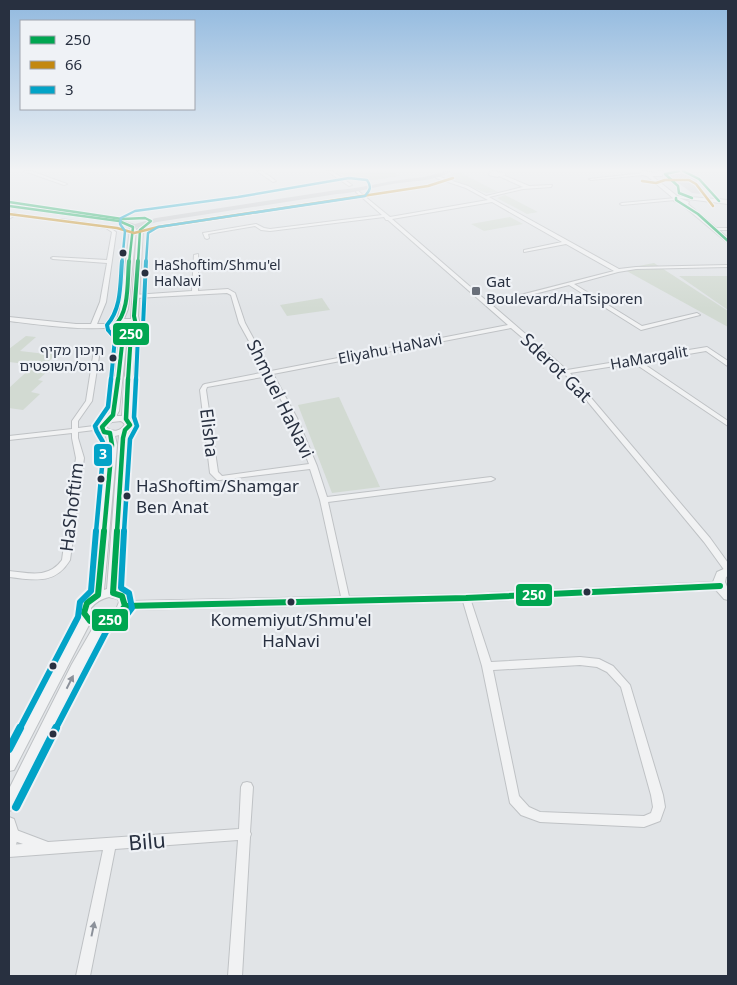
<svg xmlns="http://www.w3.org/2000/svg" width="737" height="985" font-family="'Noto Sans','Noto Sans Hebrew',sans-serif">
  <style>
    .green { fill: #d2dad2 }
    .building { fill: #cacccf }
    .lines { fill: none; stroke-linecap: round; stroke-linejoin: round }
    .minor-casing { stroke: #bfc2c5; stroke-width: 2 }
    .tertiary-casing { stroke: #bfc2c5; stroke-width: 2 }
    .minor { fill: #f1f2f3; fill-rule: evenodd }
    .tertiary { fill: #f1f2f3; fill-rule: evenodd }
    .secondary { fill: #c2c5c9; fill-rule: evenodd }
    .bus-1-far3-casing { stroke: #eff2f6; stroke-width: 4.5 }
    .bus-1-far2-casing { stroke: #eff2f6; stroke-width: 6 }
    .bus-1-far1-casing { stroke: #eff2f6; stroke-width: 8 }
    .bus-1-casing { stroke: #eff2f6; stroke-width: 10 }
    .bus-2-casing { stroke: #eff2f6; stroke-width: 4.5 }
    .bus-3-far4-casing { stroke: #eff2f6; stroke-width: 4.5 }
    .bus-3-far3-casing { stroke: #eff2f6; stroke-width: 6 }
    .bus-3-far2-casing { stroke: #eff2f6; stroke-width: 8 }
    .bus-3-far1-casing { stroke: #eff2f6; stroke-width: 10 }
    .bus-3-casing { stroke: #eff2f6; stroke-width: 12 }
    .bus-1-far3 { stroke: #00a651; stroke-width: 2.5 }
    .bus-1-far2 { stroke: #00a651; stroke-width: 4 }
    .bus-1-far1 { stroke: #00a651; stroke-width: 4.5 }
    .bus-1 { stroke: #00a651; stroke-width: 6 }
    .bus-2 { stroke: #c38810; stroke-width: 2.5 }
    .bus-3-far4 { stroke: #02a3c7; stroke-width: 2.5 }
    .bus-3-far3 { stroke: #02a3c7; stroke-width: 4 }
    .bus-3-far2 { stroke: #02a3c7; stroke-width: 4.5 }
    .bus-3-far1 { stroke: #02a3c7; stroke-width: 6 }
    .bus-3 { stroke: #02a3c7; stroke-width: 8 }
    .oneway { fill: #8c919a }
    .bus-dot { fill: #283040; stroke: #eff2f6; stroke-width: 2 }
    .poi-dot { fill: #696f7a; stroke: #eff2f6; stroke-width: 2 }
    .labels { text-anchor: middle; stroke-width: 4.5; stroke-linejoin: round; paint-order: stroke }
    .far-bus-label { font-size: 14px; fill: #283040; stroke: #eff2f6; text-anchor: start }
    .far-poi-label { font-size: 15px; fill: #283040; stroke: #eff2f6; text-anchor: start }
    .far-street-label { font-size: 15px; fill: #283040; stroke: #eff2f6 }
    .bus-label { font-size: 17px; fill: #283040; stroke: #eff2f6; text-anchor: start }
    .street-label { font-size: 18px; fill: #283040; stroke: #eff2f6 }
    .near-street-label { font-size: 21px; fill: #283040; stroke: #eff2f6 }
    .line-badge { stroke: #eff2f6; stroke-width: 2 }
    .badge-label { font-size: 14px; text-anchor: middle; font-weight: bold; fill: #fff }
  </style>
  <rect width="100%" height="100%" fill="#e1e4e7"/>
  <g class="green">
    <path d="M336,171H391L399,176C375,180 358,185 336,171Z"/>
    <polygon points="459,172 498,192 486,193 447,177 447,175"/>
    <polygon points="505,195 538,212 527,214 497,198"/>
    <polygon points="510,217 523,224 484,231 471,224"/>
    <polygon points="654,263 728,311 728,327 623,269"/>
    <polygon points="679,276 728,276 728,310"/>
    <polygon points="322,298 330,310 287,316 280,305"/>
    <polygon points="26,336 36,337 20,351 46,354 51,350 60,351 40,369 49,370 38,380 43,381 31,392 40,394 23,410 9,408 9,388 34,365 9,362 9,349"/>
    <polygon points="339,397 380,487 332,493 298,405"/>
  </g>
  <polygon class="building" points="666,174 690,174 695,176 701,194 692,193"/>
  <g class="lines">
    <defs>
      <g id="minor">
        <polygon points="24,171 31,171 67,184 64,185"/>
        <polygon points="257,171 262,171 276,181 273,182"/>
        <polygon points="327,171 332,171 352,185 349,186"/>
        <path d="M491,171L505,173V175H503L529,186L552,185L551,187L523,189L489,197L619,269L636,267L728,265V267L636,269L618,272L574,284L642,326L697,313L700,315L641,330L569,285L492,305L567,370L707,347L728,361V366L726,365L706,351L641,362L728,421V426L634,363L570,373L710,538L728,563V572L725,571L704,542L564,373L511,328L273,374L297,418L317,466L327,497L491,477L495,479L491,481L328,502L350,601L349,603L346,604L343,603L342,601L320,500L310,469L220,480H217L210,473L200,390L203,385L205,384L266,372L239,323L231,295L227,293L136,298L134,297V295L192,291L194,255L198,254V291L228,289L235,293L245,323L271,371L508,325L388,220H386L384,217L270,231L261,230L255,226L208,234L209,238L207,239L205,238L203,233L256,224L264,228L270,229L382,215L356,192V190H357L390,217L488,200L466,188L436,178L437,176L468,186L486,196L523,187L499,176L497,177L489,175ZM492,202L562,242L524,250V252L566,244L614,271L489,303L392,219ZM268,376L291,418L309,464L222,476L218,472L206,390L207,387Z"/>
        <polygon points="644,173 643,175 591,180 589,179"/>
        <polygon points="676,198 677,199 675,200 622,205 620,204 622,203"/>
        <polygon points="14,213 17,214 9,219 9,216"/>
        <path d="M62,219L107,226L116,232L106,302L97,324H114L116,325V327C82,331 43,325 9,321V317L76,324H91L100,302L107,263L53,259L51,258L53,257L107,260L112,232L106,228L61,221L60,220Z"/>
        <polygon points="715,228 728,228 728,230 713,230 713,228"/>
        <path d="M97,348L100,350L92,401L78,421V428L102,425L105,427L102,429L78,432V438L84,458L70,560C55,585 34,580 9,577V571C29,573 48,579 62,560L76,458L72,438V433L9,440V436L72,429V421L86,401L94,350Z"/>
        <path d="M466,595L469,596L470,598L491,662L580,657L599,659L613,666L630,685L663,795L665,807L660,821L644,827L540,822L521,815L510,803L482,666L462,598L463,596ZM580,665L597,667L607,672L621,687L651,795L653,807L651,813L644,816L540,812L529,807L519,796L493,670Z"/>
        <polygon points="247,782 251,783 253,787 250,832 251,834 250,837 242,976 228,976 238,840 115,849 90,976 76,976 103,850 9,857 9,845 23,844 9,839 9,829 11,828 48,842 239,829 241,787 243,783"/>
      </g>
      <g id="tertiary">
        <polygon points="641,171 658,173 657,171 662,171 663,173 662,176 652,176 677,196 728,200 728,204 679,198 689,202 688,204 728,238 728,243 680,203 674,201 673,198 647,176 642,175"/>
        <path d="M132,224L136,229L128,309L124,319H131L137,230L142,224L147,225L143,230L138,316L140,325L136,329L130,419L134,423L129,431L128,438L119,591L126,593L131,601L466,594L713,582L717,572L728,567V576L726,577L725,582L728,589V600L724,599L716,590L466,602L128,610L124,618L107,626L82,670L14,809L9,811V789L72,664L94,626L89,625L14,770L9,771V751L80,618L79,608L86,598L92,594L107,445L106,435L98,429L100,422L107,418L111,411L119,336L117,332L111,330L110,325L117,321L120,309L130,229L129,226ZM124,323H132V325L126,328L118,327ZM128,332L122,416H116L119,411L127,336L125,333ZM121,421L125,424C121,431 114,433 107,428V425L112,422ZM119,435L107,589L104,590L117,445L115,436ZM109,597L118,599L119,602L115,612L103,618L92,616L91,608C96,602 101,599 109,597Z"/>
        <polygon points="9,817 14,819 19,834 15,848 9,851"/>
      </g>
    </defs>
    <use href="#minor" class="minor-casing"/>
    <use href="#tertiary" class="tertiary-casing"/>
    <use href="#minor" class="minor"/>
    <use href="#tertiary" class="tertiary"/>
    <path class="secondary" d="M444,171H452C432,183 410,180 387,185C370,188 355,193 337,194L157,222L135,228L118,223L9,208V204L119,219L135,224L156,218L337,190C355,189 370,185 387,182C407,178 426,179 444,171Z"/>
    <defs>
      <g id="bus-1-far3">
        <polyline points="679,171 665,174 678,186 679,193 692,198"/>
        <polyline points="683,171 699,179 719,201"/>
        <polyline points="676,198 676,200 698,214 728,241"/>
        <polyline points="9,202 122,219 145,218 151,221 140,230 138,263"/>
        <polyline points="9,206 119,221 133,227 129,263"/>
      </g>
      <g id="bus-1-far2">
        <path d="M118,380L123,336L114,326C130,313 127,281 129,261"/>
        <polyline points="128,380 131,334 132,329 136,325 134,316 138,261"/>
      </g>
      <g id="bus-1-far1">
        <polyline points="104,532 112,445 110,433 104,432 102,427 113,415 118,379"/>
        <polyline points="117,532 123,438 125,430 130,425 126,419 128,379"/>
      </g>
      <g id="bus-1">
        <path d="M104,531L98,595L87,603L84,613L90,621C105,623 116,619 125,606L122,596L113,593L117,531"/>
        <polyline points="125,606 466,598 720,586"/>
      </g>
      <g id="bus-2">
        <polyline points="642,181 656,183 665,180 689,180 696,184 713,206"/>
        <polyline points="9,214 117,228 134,233 158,227 428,186 453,178"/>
      </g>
      <path id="bus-3-far4" d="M122,263L125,231L120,224L121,218L135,211L238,197L349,178L367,180C372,187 370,190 365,196L158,227L148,233L146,263"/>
      <g id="bus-3-far3">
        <path d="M111,380L115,338L108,330L107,325C122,308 120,283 122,261"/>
        <polyline points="136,380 138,335 143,326 146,261"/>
      </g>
      <g id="bus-3-far2">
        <path d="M96,532L104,445C102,437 97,436 95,426L108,407L111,379"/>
        <polyline points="124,532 130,439 137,426 134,417 136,379"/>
      </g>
      <g id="bus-3-far1">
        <polyline points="19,730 78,617 80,602 91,591 96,531"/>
        <polyline points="55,730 108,628 120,624 132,608 129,593 121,588 124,531"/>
      </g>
      <g id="bus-3">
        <polyline points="9,749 20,728"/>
        <polyline points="16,807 56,728"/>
      </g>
    </defs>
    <use href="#bus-1-far3" class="bus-1-far3-casing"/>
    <use href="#bus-1-far2" class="bus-1-far2-casing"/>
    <use href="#bus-1-far1" class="bus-1-far1-casing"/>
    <use href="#bus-1" class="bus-1-casing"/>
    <use href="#bus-2" class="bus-2-casing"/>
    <use href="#bus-3-far4" class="bus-3-far4-casing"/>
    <use href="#bus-3-far3" class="bus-3-far3-casing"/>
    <use href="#bus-3-far2" class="bus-3-far2-casing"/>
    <use href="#bus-3-far1" class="bus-3-far1-casing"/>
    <use href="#bus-3" class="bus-3-casing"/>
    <use href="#bus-1-far3" class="bus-1-far3"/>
    <use href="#bus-1-far2" class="bus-1-far2"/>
    <use href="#bus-1-far1" class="bus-1-far1"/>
    <use href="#bus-1" class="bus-1"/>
    <use href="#bus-2" class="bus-2"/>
    <use href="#bus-3-far4" class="bus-3-far4"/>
    <use href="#bus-3-far3" class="bus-3-far3"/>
    <use href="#bus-3-far2" class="bus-3-far2"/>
    <use href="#bus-3-far1" class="bus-3-far1"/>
    <use href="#bus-3" class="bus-3"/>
  </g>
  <defs><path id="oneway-solid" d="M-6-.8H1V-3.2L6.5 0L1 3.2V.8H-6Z" transform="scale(1.25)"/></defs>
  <g class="oneway">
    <use href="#oneway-solid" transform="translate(70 682) rotate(-63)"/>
    <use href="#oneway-solid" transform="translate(93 929) rotate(-78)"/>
  </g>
  <linearGradient id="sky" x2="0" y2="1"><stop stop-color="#91b9df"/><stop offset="0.55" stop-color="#f2f3f4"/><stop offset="1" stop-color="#f2f3f4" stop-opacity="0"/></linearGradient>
  <rect width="737" height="309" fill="url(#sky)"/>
  <g class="bus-dot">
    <circle cx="123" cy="253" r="4.5"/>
    <circle cx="145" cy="273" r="4.5"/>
    <circle cx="113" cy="358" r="4.5"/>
    <circle cx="101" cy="479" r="4.5"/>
    <circle cx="127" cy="496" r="4.5"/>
    <circle cx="587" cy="592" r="4.5"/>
    <circle cx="291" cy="602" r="4.5"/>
    <circle cx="53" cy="666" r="4.5"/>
    <circle cx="53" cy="734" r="4.5"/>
  </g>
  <rect class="poi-dot" x="471" y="286" width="10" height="10" rx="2.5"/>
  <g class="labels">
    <g class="far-bus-label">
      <text x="154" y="270">HaShoftim/Shmu'el<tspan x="154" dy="16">HaNavi</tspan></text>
      <text x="104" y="355" text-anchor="end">תיכון מקיף<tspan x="104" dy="16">גרוס/השופטים</tspan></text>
    </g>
    <g class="far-poi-label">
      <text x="486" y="287">Gat<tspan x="486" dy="17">Boulevard/HaTsiporen</tspan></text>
    </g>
    <g class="far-street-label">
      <text transform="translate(390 349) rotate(-11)" y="5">Eliyahu HaNavi</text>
      <text transform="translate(649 358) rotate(-10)" y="5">HaMargalit</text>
    </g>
    <g class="bus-label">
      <text x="136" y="492">HaShoftim/Shamgar<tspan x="136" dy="21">Ben Anat</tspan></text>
      <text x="291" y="626" text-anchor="middle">Komemiyut/Shmu'el<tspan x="291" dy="21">HaNavi</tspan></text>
    </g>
    <g class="street-label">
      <text transform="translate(556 368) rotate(44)" y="6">Sderot Gat</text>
      <text transform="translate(280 399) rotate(64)" y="6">Shmuel HaNavi</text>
      <text transform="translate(209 433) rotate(83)" y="6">Elisha</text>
      <text transform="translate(72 507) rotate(-83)" y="6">HaShoftim</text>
    </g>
    <g class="near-street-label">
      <text transform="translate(147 842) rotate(-5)" y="7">Bilu</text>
    </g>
  </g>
  <g class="line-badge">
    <rect x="112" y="322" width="38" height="24" rx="5" fill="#00a651"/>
    <rect x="93" y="443" width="20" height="24" rx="5" fill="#02a3c7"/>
    <rect x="515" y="583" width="38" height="24" rx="5" fill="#00a651"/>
    <rect x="91" y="608" width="38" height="24" rx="5" fill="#00a651"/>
  </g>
  <g class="badge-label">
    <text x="131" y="339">250</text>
    <text x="103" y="459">3</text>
    <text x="534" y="600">250</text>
    <text x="110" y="625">250</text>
  </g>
  <rect width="737" height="985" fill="none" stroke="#283040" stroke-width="20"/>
  <rect x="20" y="20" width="175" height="90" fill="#eff2f6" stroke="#9fa4ad"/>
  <rect x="30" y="36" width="25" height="8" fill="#00a651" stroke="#9fa4ad"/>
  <text x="65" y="45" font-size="15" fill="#283040">250</text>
  <rect x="30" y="61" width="25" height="8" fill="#c38810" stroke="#9fa4ad"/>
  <text x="65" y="70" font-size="15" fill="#283040">66</text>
  <rect x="30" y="86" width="25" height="8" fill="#02a3c7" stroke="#9fa4ad"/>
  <text x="65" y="95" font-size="15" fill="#283040">3</text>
</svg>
